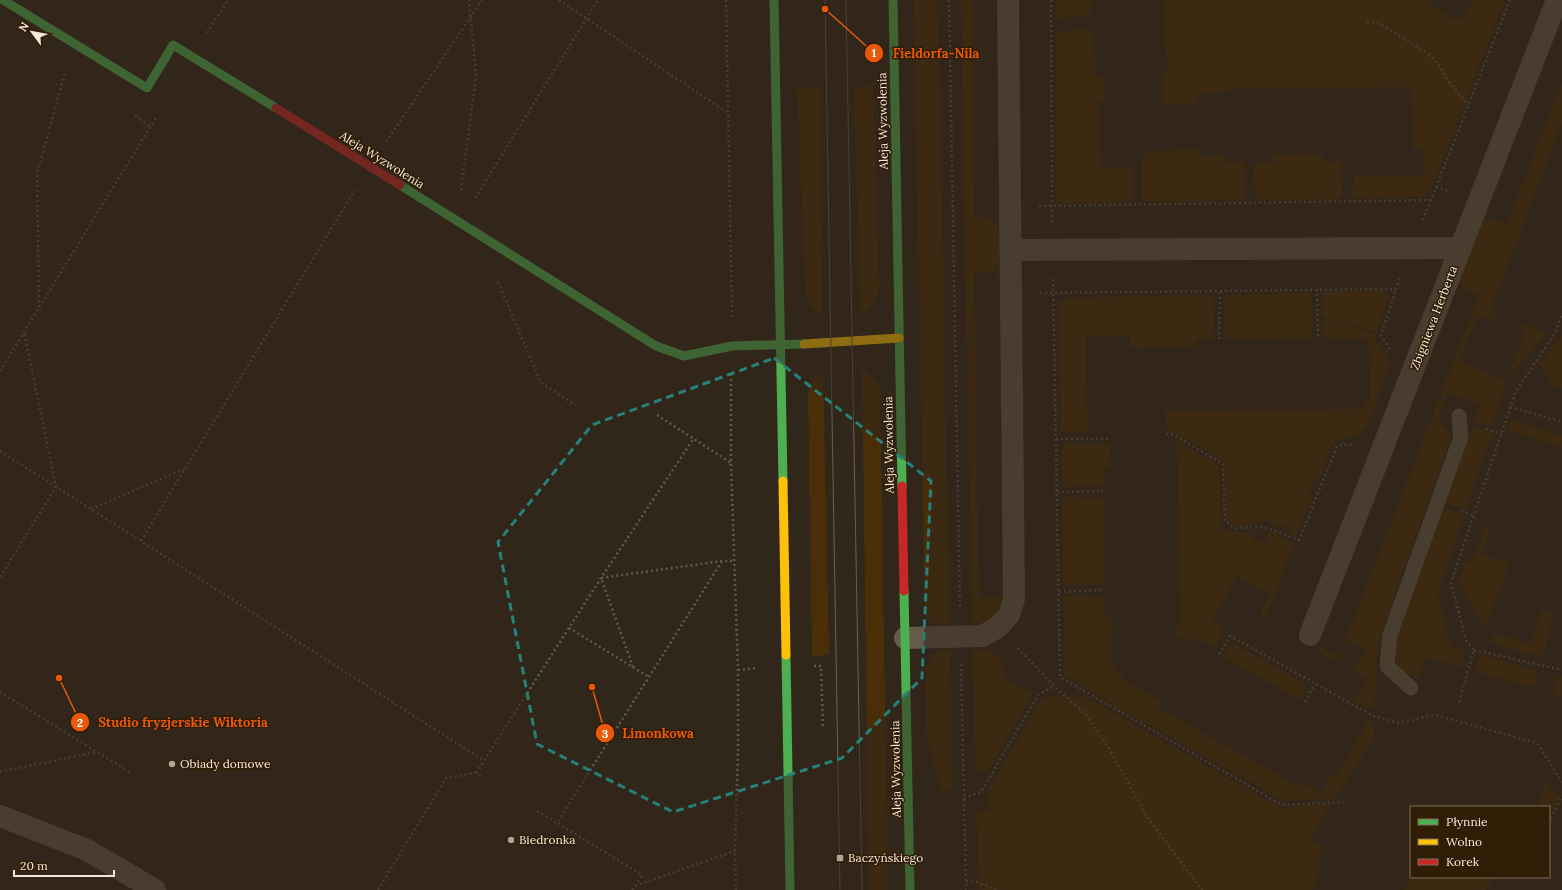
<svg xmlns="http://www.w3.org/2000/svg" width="1562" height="890" font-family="Lora,serif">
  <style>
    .green { fill: #4a2e08 }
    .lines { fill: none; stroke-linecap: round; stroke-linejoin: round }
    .path { stroke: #63584b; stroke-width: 2.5; stroke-dasharray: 2 3; stroke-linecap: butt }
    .lane { stroke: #665a49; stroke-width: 15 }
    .street { stroke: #665a49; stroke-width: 22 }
    .fast { stroke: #4caf50; stroke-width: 9 }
    .slow { stroke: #ffc107; stroke-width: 9 }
    .jam { stroke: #c62828; stroke-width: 9 }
    .tram { stroke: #695f52; stroke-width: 1 }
    .marked { fill: none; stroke: #268179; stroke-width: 3; stroke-dasharray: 8 5; stroke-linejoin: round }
    .poi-dot { fill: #b0a497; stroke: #301d06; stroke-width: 1.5 }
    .labels { text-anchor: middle; stroke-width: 3; stroke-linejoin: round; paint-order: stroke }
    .street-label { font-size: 12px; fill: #f5e8db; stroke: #301d06 }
    .poi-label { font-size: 12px; fill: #f5e8db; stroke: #301d06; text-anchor: start }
    .leader { fill: none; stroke: #e8590c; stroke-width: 1.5 }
    .callout-dot { fill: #e8590c; stroke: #301d06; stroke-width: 1.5 }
    .mark-label { font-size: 12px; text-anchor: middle; font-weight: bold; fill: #fff }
    .callout-label { font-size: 13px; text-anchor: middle; font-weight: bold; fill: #e8590c; stroke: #301d06; stroke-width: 3; stroke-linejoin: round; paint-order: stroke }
  </style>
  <rect width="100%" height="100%" fill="#31261a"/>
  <g class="green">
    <polygon points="914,0 937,0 940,93 949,625 931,623 925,612"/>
    <polygon points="961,0 972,0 974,216 989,218 998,227 999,264 993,272 974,273 979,598 999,597 1004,605 988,622 973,624 967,372"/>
    <polygon points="1055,0 1091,0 1091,14 1079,17 1057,18"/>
    <polygon points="1165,0 1426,0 1456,21 1458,18 1462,19 1474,0 1505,0 1431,190 1425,196 1421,197 1356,198 1352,194 1352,184 1354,184 1354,176 1423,176 1423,149 1413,149 1412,91 1409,91 1409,87 1227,89 1227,92 1198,93 1197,104 1168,104 1168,106 1163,106 1163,74 1169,74 1165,44"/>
    <polygon points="1092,30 1092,50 1095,50 1095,76 1103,76 1104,100 1099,101 1100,168 1132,168 1132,198 1129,202 1063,203 1057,198 1057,31"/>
    <polygon points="1562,84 1562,123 1491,309 1496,318 1477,318 1459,361 1507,381 1492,427 1475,423 1480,404 1447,393 1438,419 1452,435 1396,590 1378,645 1374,708 1366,708 1355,701 1368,679 1354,671 1367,649 1350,641 1342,656 1334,660 1324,655 1319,647 1341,656 1349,635 1348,634 1479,296 1464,289 1459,282 1483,221 1491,219 1507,224"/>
    <path d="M873,86L879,286C878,299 872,306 861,314L854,87Z"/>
    <path d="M797,87H821L822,313C813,311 809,305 806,296Z"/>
    <polygon points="1199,150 1199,156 1224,156 1225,163 1245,162 1245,196 1243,199 1239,200 1146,202 1142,199 1142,157 1146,156 1147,151"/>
    <polygon points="1322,154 1323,162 1341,162 1342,195 1337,199 1257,200 1255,197 1254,163 1274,163 1274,155"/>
    <polygon points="1385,291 1388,294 1389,298 1377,332 1322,317 1323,292"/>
    <polygon points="1308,293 1311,295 1312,338 1225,339 1224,298 1227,295"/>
    <polygon points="1209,295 1215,300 1213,339 1195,340 1195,347 1131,348 1130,336 1086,336 1087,432 1067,432 1063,431 1061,428 1059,302 1066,298"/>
    <polygon points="1325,320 1332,321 1371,333 1374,335 1377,343 1387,356 1389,368 1366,428 1356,436 1338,439 1333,443 1318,481 1313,479 1308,493 1313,495 1296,536 1290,533 1292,528 1279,524 1277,528 1271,525 1270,519 1246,527 1227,522 1224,461 1170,430 1166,429 1166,410 1189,412 1192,408 1192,411 1364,409 1365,401 1370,400 1369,339 1323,338 1323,322"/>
    <polygon points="1524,324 1547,333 1515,371 1509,375 1524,334 1522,328"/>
    <polygon points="1562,334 1562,389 1554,387 1539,364 1560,338"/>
    <polygon points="862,368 879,385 880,394 888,890 869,890"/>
    <polygon points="823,371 829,654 812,657 808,392 816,377"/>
    <polygon points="1511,419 1562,436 1562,447 1508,430"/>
    <polygon points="1473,427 1493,433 1491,440 1488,440 1466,510 1445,503"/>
    <polygon points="1173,439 1219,465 1221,530 1223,532 1253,532 1254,541 1268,542 1268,532 1270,532 1294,542 1275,596 1263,620 1261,611 1270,595 1237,576 1212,620 1221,625 1222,633 1216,649 1196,637 1193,643 1177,635 1177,624 1181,624 1177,444 1174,443"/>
    <polygon points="1066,444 1110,444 1111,468 1103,468 1103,485 1066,487 1062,483 1062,447"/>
    <polygon points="1064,497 1104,498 1105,585 1065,585 1063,582 1062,501"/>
    <polygon points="1444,508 1464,515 1438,593 1451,646 1463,650 1465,655 1461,667 1425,657 1418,679 1398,670 1394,653 1395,643"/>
    <polygon points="1485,524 1491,525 1482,555 1509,563 1486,626 1478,618 1459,580 1464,565 1475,556"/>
    <path d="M1068,596L1105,597V617H1113C1113,626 1111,659 1113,664C1121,682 1146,692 1161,701L1158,708L1298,786L1301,782L1321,793L1332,774L1337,777L1368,720L1374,722V737L1335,799L1283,800L1115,706L1065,674L1064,598Z"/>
    <polygon points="1542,609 1553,613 1544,654 1539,656 1491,643 1493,633 1531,644"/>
    <polygon points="1234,644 1306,684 1307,688 1300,700 1224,657 1230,645"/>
    <path d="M973,649C996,650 1004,654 1005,678L1032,694L988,771L975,770Z"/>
    <polygon points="950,650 953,790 941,791 926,730 926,665 936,653"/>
    <polygon points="1483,655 1536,670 1538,673 1534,687 1475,672 1479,659"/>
    <polygon points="1562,676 1562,697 1553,694 1556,680"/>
    <polygon points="1050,696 1086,697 1281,808 1332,803 1311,837 1311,841 1322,847 1317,880 1312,890 979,890 977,812 989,812 989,790 1038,704"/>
    <polygon points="1545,781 1559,798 1549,819 1549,807 1538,807"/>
    <path d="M1412,877C1420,877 1457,879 1461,877H1495L1486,890H1404Z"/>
  </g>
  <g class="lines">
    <g class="path">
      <polyline points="559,0 728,113"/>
      <polyline points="726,0 732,317"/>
      <polyline points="949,0 960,607"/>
      <polyline points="1051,0 1052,222"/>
      <polyline points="1367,22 1381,24 1429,54 1441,68 1448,81 1468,105"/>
      <polyline points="207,33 228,0"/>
      <polyline points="135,116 150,126"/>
      <polyline points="386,142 482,0"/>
      <polyline points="1436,187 1451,192"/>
      <polyline points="461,190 476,75 469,0"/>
      <polyline points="475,198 598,0"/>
      <polyline points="1039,206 1431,200"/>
      <polyline points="1423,220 1510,0"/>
      <polyline points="1053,279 1060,677 1282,805 1343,802"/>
      <polyline points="498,282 541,383 576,405"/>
      <polyline points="1317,289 1318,338"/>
      <polyline points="1040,293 1396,289 1401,276"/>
      <polyline points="39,307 37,174 65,72"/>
      <polyline points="1219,339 1220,290"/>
      <polyline points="1390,349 1381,335 1396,289"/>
      <polyline points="0,371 157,116"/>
      <polyline points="731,374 731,463 738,670 738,749 735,851 736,890"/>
      <polyline points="1510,407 1562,422"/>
      <polyline points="657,415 731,463"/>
      <polyline points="1486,429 1501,434"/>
      <polyline points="1166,434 1172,434 1223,464 1225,521 1234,528 1264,527 1299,540 1337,446 1353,444"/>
      <polyline points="1056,439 1110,439"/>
      <polyline points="0,451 483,760"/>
      <polyline points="1057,492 1103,491"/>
      <polyline points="91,509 184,469"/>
      <polyline points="1461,511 1474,516"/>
      <polyline points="141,541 355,190"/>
      <polyline points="0,577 56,487 24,332"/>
      <polyline points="1059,592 1104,590"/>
      <polyline points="569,628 649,677"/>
      <polyline points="1018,648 1054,686 1086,715 1106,743 1147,817 1202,890"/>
      <polyline points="1474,650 1562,670"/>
      <polyline points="1219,654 1230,636 1373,716 1399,723 1435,715 1537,743 1562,782"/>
      <polyline points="961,664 966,890"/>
      <polyline points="814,666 821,666 823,728"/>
      <polyline points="633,667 601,578 722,561 735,561"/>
      <polyline points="738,670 758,668"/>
      <polyline points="0,692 131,773"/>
      <polyline points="1305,702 1315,684"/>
      <polyline points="1459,702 1474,650 1466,641 1451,582 1516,391 1555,333 1562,316"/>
      <polyline points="0,772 97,752"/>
      <polyline points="476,773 601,578 694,438"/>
      <polyline points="964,798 981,792 1038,695 1054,686"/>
      <polyline points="537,811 557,823"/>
      <polyline points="1549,823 1562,796"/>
      <polyline points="966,881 977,882 996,890"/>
      <polyline points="635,886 642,875 557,823 722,561"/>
      <polyline points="378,890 446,778 476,773 484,778"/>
      <polyline points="632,890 635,886 735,851"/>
    </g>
    <polyline class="lane" points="1411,688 1387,666 1390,635 1461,437 1459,416"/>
    <g class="street">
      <polyline points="1011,250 1461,248"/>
      <polyline points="1310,635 1557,0"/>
      <polyline points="905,638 983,636 998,627 1009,615 1014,599 1008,0"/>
      <polyline points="0,816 87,850 155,890"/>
    </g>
    <g class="fast">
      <polyline points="3,0 147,88 173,45 276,108"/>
      <polyline points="774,0 783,481"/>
      <polyline points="893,0 902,486"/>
      <polyline points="400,185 656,346 684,356 732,346 804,344"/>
      <polyline points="904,591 910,890"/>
      <polyline points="786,655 790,890"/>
    </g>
    <g class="slow">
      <polyline points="804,344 899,338"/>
      <polyline points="783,481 786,655"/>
    </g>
    <g class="jam">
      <polyline points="276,108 400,185"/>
      <polyline points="902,486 904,591"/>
    </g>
    <g class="tram">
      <polyline points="825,0 840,890"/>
      <polyline points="846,0 862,890"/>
    </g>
  </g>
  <path d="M0 0H1562V890H0ZM774,358L931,481L922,678L842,758L673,812L537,744L498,542L592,425Z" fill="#31261a" fill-opacity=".55" fill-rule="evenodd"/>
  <path class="marked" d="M774,358L931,481L922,678L842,758L673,812L537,744L498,542L592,425Z"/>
  <g class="poi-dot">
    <circle cx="172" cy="764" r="4"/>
    <circle cx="511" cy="840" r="4"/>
    <rect x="836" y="854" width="8" height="8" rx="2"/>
  </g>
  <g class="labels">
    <g class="street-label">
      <text transform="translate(883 121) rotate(-91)" y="4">Aleja Wyzwolenia</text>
      <text transform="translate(382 160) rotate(32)" y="4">Aleja Wyzwolenia</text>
      <text transform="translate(1434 318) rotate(-69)" y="4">Zbigniewa Herberta</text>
      <text transform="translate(889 445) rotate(-91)" y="4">Aleja Wyzwolenia</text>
      <text transform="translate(896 769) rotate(-91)" y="4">Aleja Wyzwolenia</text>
    </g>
    <g class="poi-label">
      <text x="180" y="768">Obiady domowe</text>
      <text x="519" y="844">Biedronka</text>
      <text x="848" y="862">Baczyńskiego</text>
    </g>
  </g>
  <path class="leader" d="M825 9L874 53M59 678L80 722M592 687L605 733"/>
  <g class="callout-dot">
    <circle cx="825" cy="9" r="4"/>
    <circle cx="59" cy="678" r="4"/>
    <circle cx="592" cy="687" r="4"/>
    <circle cx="874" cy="53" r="10"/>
    <circle cx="80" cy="722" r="10"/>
    <circle cx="605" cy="733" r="10"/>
  </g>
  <g class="mark-label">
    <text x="874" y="57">1</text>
    <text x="80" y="727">2</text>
    <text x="605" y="738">3</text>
  </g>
  <g class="callout-label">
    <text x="936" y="58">Fieldorfa-Nila</text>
    <text x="183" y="727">Studio fryzjerskie Wiktoria</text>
    <text x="658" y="738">Limonkowa</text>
  </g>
  <rect x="1410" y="806" width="140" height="72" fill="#301d06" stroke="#7f6e5b"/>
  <rect x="1418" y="819" width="20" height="6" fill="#4caf50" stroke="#7f6e5b"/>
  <text x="1446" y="826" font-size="12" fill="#f5e8db">Płynnie</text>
  <rect x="1418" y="839" width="20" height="6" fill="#ffc107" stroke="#7f6e5b"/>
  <text x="1446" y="846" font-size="12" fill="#f5e8db">Wolno</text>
  <rect x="1418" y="859" width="20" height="6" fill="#c62828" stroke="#7f6e5b"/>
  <text x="1446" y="866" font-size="12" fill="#f5e8db">Korek</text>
  <g transform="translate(32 32) rotate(302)" stroke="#301d06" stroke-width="3" paint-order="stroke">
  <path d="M0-3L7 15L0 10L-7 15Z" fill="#f5e8db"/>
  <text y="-6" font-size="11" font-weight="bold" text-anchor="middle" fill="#f5e8db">N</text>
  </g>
  <path d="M14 870v6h100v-6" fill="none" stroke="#f5e8db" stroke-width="2"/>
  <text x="20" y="870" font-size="12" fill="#f5e8db" stroke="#301d06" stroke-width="3" paint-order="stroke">20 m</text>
</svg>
